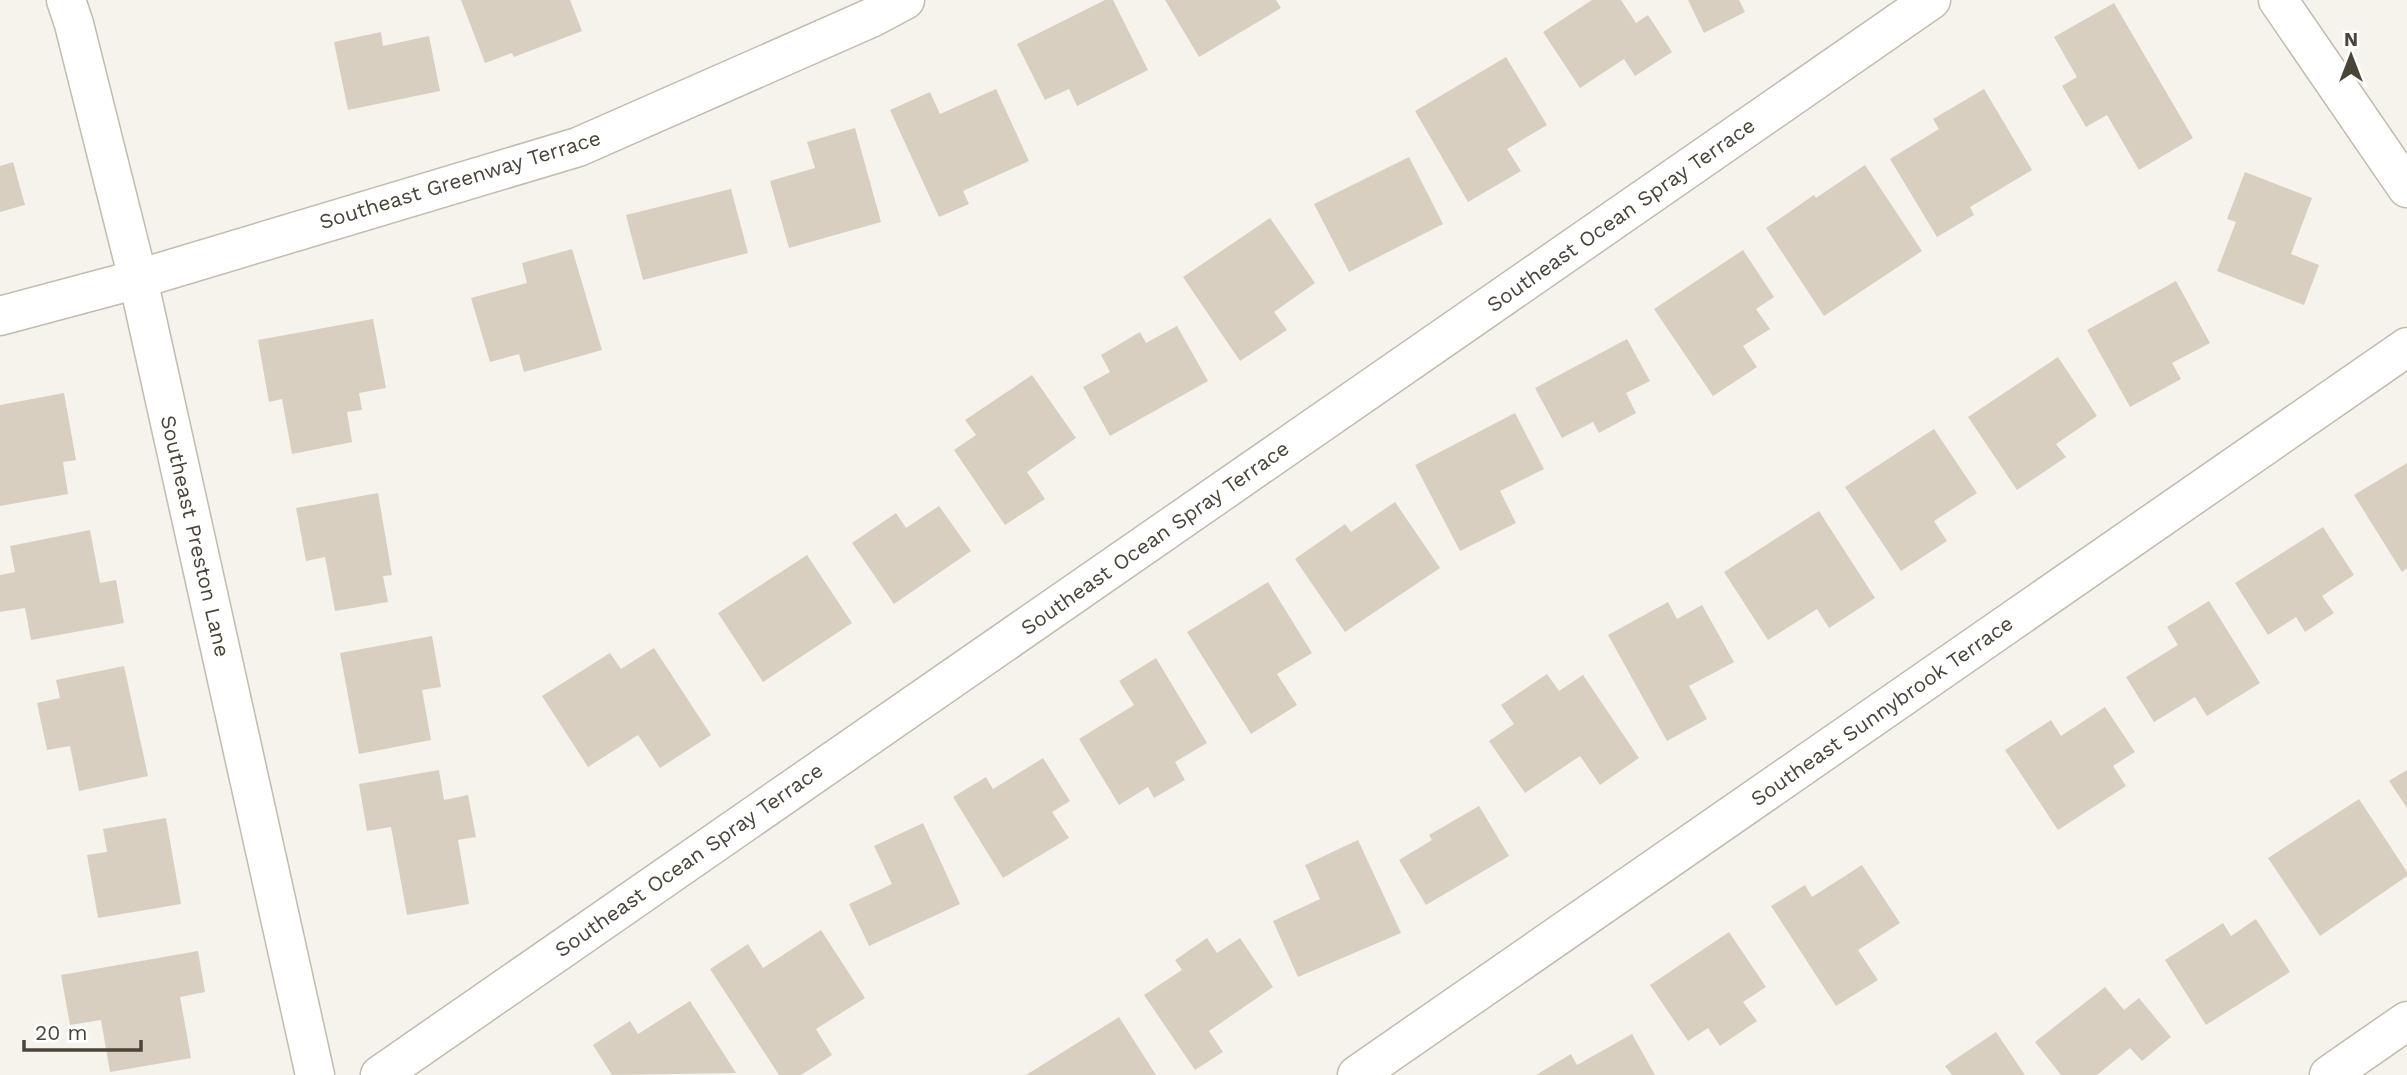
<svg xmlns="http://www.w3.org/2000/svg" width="2407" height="1075" font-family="'Work Sans',sans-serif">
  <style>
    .building { fill: #d8cfc1 }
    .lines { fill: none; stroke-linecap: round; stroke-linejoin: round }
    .minor-casing { stroke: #c2bbae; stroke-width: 41 }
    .minor { stroke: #fff; stroke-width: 38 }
    .labels { text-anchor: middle; stroke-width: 5; stroke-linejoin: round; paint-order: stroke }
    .street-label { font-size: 21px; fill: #4b4439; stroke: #fff }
  </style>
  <rect width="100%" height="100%" fill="#f6f3ec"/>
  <g class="building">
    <polygon points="461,0 570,0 582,31 514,57 512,53 485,63"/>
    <polygon points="1105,0 1113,0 1148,70 1077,106 1069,89 1045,100 1017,44"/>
    <polygon points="1165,0 1276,0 1281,8 1199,57"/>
    <polygon points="1592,0 1621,0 1636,23 1648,15 1672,52 1635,76 1624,59 1580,88 1543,32"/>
    <polygon points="1688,0 1739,0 1745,12 1704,33"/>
    <polygon points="2114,3 2193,138 2139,170 2107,115 2086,127 2062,86 2077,77 2054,37"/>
    <polygon points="381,32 383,46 429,36 440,91 348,110 334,42"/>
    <polygon points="1506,57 1547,125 1507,149 1521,171 1468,202 1415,111"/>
    <polygon points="996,89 1029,161 963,191 969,204 939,217 890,110 930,92 940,114"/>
    <polygon points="1984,89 2032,170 1970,207 1974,215 1937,237 1890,159 1939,129 1933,119"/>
    <polygon points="855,128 881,222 789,248 770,181 815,168 807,142"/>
    <polygon points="1409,157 1443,224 1349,272 1314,204"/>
    <polygon points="13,162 25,205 0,212 0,166"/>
    <polygon points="1865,165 1922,251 1824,316 1766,228 1814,195 1816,198"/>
    <polygon points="2245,172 2312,198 2291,254 2319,265 2304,305 2217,271 2236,222 2227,219"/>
    <polygon points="731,189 748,253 643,280 626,215"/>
    <polygon points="1270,218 1315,283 1274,312 1287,330 1240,361 1183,277"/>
    <polygon points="572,249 602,350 524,372 519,354 490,362 471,298 527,283 522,263"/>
    <polygon points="1743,250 1774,297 1756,309 1770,329 1743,346 1757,367 1713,396 1654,309"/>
    <polygon points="2176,281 2210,343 2172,363 2181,379 2130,407 2087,330"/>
    <polygon points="373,319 386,388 359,393 362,410 347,412 352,442 292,454 282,399 269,402 258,340"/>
    <polygon points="1177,326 1208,381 1110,436 1083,387 1110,372 1101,355 1140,332 1146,343"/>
    <polygon points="1627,339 1650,381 1626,393 1636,413 1599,433 1593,422 1562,438 1535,388"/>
    <polygon points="2058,357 2097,416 2056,444 2066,457 2017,490 1968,417"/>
    <polygon points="1032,375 1076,438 1027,472 1045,499 1005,525 954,450 976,435 965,420"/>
    <polygon points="64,393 76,460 63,462 68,494 0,506 0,405"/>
    <polygon points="1515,413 1544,469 1500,491 1516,523 1460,551 1415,465"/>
    <polygon points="1934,429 1977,493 1934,521 1947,541 1901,571 1845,487"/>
    <polygon points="2407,463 2407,568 2402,572 2354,495"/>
    <polygon points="378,493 392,575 383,576 388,602 335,611 325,557 306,561 296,508"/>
    <polygon points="1395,502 1440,568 1345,632 1295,559 1345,524 1351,532"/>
    <polygon points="939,506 971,551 894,604 852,543 896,513 906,528"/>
    <polygon points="1819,511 1875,598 1829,628 1817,609 1768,640 1724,572"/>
    <polygon points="2323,527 2354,575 2322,596 2334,613 2305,632 2296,617 2268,635 2235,583"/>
    <polygon points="90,530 100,583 116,580 124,623 31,640 25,608 0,612 0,575 15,572 10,546"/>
    <polygon points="807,555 852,623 763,682 718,613"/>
    <polygon points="1268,582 1312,653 1277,674 1297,705 1251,734 1187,632"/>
    <polygon points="2209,601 2260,683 2207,716 2195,697 2154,722 2126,677 2178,645 2167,627"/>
    <polygon points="1668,602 1677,619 1702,605 1734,662 1689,686 1707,719 1667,741 1608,635"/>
    <polygon points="432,636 441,687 422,690 431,740 359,754 340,653"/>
    <polygon points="654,648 711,735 660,768 638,735 588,767 542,696 610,653 621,669"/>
    <polygon points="1156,658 1207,743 1175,762 1185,780 1154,798 1148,787 1119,805 1079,739 1134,705 1119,681"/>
    <polygon points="124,666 148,776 79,791 70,746 47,750 37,703 60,698 56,680"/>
    <polygon points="1547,674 1559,691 1583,675 1639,758 1600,785 1580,756 1525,793 1489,741 1514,724 1501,705"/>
    <polygon points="2105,707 2135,752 2113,766 2126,786 2058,830 2005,750 2051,720 2061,736"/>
    <polygon points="1043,758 1070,801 1052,812 1069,838 1003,878 953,797 986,777 993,789"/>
    <polygon points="439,770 444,800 468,795 476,837 458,840 469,904 407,915 391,827 367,831 359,784"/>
    <polygon points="2407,770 2407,808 2389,781"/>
    <polygon points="2359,799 2407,872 2407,876 2320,936 2268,858"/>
    <polygon points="1479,806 1509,856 1426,905 1399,860 1432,840 1429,835"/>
    <polygon points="166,818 181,904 98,918 87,855 107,852 103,829"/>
    <polygon points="923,823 960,904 869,946 849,904 892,884 874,846"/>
    <polygon points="1358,840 1401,933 1298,977 1273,921 1320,899 1305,865"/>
    <polygon points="1862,865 1900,923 1858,950 1878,980 1836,1006 1771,906 1805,885 1812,897"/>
    <polygon points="2256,919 2290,972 2206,1025 2165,960 2223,923 2231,936"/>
    <polygon points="821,930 865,998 816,1029 832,1055 801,1075 779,1075 710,969 748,944 763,968"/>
    <polygon points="1729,932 1766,987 1743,1002 1757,1021 1720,1046 1708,1028 1688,1041 1650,985"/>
    <polygon points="1207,938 1217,953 1240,938 1273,987 1209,1031 1223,1052 1195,1070 1144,995 1182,970 1175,960"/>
    <polygon points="198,951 205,992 180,997 191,1058 110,1072 101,1020 70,1025 61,975"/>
    <polygon points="2105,987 2124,1010 2139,998 2171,1037 2142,1061 2130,1048 2097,1075 2061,1075 2035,1042"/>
    <polygon points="690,1001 736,1073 612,1075 593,1045 630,1021 638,1034"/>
    <polygon points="1119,1017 1156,1075 1026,1075"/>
    <polygon points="1996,1032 2025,1075 1952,1075 1945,1066"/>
    <polygon points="1632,1034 1655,1075 1536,1075 1571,1054 1577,1065"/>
  </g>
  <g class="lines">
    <defs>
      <g id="minor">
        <polyline points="66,0 74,24 138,279 315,1075"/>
        <polyline points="2278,0 2407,188"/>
        <polyline points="0,316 138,279 578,147 873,17 905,0"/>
        <polyline points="380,1075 1931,0"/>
        <polyline points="1357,1075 2407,347"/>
        <polyline points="2329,1075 2407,1021"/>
      </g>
    </defs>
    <use href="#minor" class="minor-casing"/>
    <use href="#minor" class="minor"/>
  </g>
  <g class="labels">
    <g class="street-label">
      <text transform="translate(460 180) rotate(-17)" y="7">Southeast Greenway Terrace</text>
      <text transform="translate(1621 215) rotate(-35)" y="7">Southeast Ocean Spray Terrace</text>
      <text transform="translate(195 536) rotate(77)" y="7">Southeast Preston Lane</text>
      <text transform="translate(1155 538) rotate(-35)" y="7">Southeast Ocean Spray Terrace</text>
      <text transform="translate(1882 711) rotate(-35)" y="7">Southeast Sunnybrook Terrace</text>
      <text transform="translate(689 860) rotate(-35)" y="7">Southeast Ocean Spray Terrace</text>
    </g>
  </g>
  <g transform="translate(2351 56)" stroke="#ffffff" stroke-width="5" paint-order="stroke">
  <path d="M0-5L12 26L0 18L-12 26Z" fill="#4b4439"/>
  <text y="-10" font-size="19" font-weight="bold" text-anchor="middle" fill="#4b4439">N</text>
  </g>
  <path d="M24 1040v10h117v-10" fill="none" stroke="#4b4439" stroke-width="3.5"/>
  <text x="35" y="1040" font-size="21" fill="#4b4439" stroke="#ffffff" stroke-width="5" paint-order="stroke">20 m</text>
</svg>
